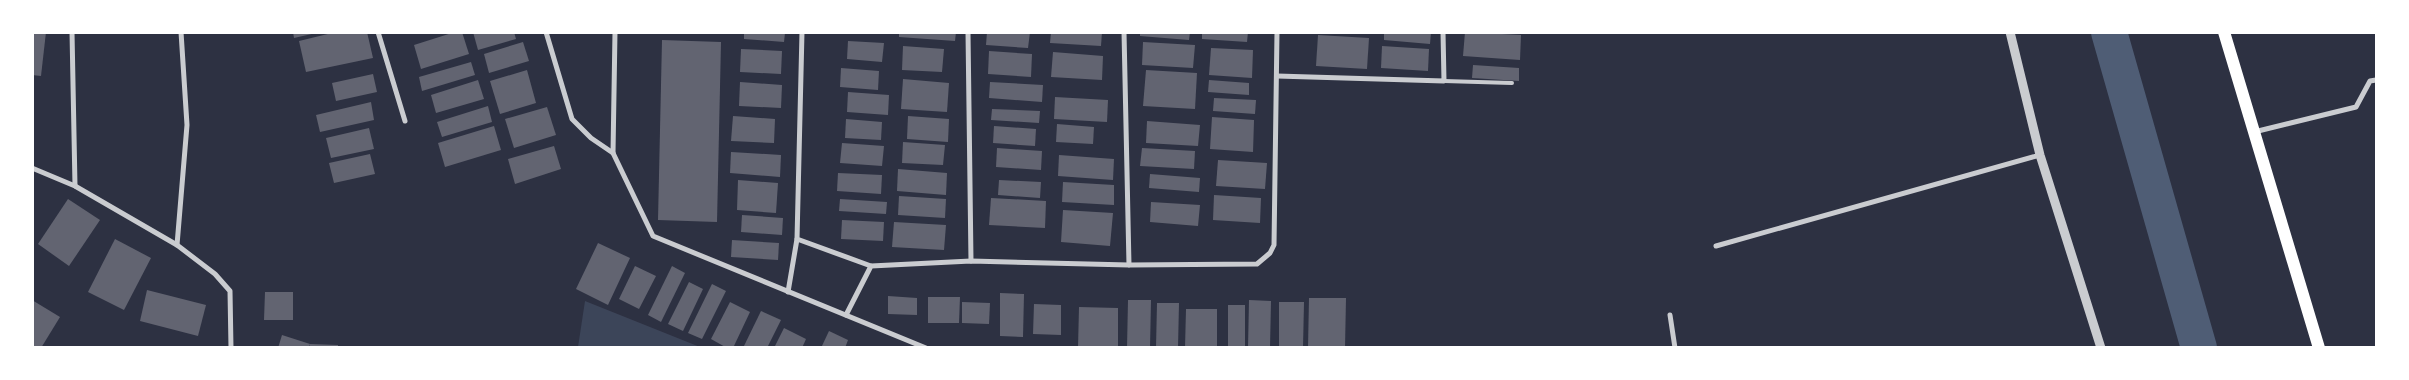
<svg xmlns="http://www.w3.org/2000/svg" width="2409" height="380" font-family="Montserrat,sans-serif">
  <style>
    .green { fill: #3c4559 }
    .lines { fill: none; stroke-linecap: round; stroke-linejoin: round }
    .canal { stroke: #4f5d75; stroke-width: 36 }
    .building { fill: #626471 }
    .service { stroke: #caccd0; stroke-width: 4 }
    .minor { stroke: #caccd0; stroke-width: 5 }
    .tertiary { stroke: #caccd0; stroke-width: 9 }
    .primary { stroke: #fff; stroke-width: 12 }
  </style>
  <rect width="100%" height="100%" fill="#2d3142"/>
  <polygon class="green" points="585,301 700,347 578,347"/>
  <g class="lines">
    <polyline class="canal" points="2109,32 2199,348"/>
  </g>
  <g class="building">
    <polygon points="32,32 46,32 41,76 32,75"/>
    <polygon points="293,32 316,32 316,33 294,38"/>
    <polygon points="336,32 367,32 373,58 306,72 299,41"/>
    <polygon points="455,32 462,32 469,54 421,69 414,45"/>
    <polygon points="473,32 514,32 516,39 478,50"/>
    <polygon points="744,32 785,33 784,42 744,39"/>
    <polygon points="899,32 956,32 955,41 899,37"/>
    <polygon points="987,32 1030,32 1028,48 986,45"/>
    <polygon points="1051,32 1102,32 1101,46 1050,43"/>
    <polygon points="1140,32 1190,32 1189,40 1140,36"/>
    <polygon points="1202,32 1248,32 1247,42 1202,39"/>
    <polygon points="1384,32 1431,32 1430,44 1384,40"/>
    <polygon points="1465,32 1521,35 1520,60 1463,56"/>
    <polygon points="1318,35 1369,38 1367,69 1316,66"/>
    <polygon points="662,40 721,42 717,222 658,220"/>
    <polygon points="848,41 884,43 882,62 847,59"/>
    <polygon points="523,42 529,61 489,73 484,54"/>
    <polygon points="1143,42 1195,45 1193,68 1142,65"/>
    <polygon points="903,46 944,49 942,72 902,70"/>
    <polygon points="1382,46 1429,49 1428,71 1381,68"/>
    <polygon points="1211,48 1253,50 1252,78 1209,75"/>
    <polygon points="741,49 782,51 781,74 740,72"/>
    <polygon points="989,51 1032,54 1031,77 988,74"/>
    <polygon points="1053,52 1103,56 1102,80 1051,77"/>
    <polygon points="471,62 475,75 422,91 419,77"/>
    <polygon points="1473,65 1519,68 1519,81 1472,78"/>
    <polygon points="841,68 879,71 878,90 840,87"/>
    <polygon points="527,70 536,103 500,114 490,81"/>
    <polygon points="1146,70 1197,73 1195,109 1143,106"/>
    <polygon points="373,74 377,92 336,101 332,83"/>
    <polygon points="903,79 949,83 947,112 901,109"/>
    <polygon points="478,80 484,99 436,113 431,95"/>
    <polygon points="1209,80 1249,83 1249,95 1208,92"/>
    <polygon points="740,82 782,85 781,108 739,106"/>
    <polygon points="990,82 1043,85 1042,102 989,98"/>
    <polygon points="848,92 889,95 888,115 847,112"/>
    <polygon points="1055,97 1108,100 1107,122 1054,119"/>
    <polygon points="1214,98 1256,100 1255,114 1213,111"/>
    <polygon points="371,102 374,120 320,132 316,115"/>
    <polygon points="488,106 492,122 442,137 437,122"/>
    <polygon points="547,107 556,135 514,148 505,119"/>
    <polygon points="992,109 1040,111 1039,123 991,120"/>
    <polygon points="733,116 775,119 774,143 731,141"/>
    <polygon points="908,116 949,119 948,142 907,139"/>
    <polygon points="1212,117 1254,120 1253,152 1210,149"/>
    <polygon points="846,119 882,122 881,140 845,138"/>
    <polygon points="1147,121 1200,125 1198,146 1146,143"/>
    <polygon points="1057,124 1094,127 1093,144 1056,142"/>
    <polygon points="494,126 501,150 445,167 438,143"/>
    <polygon points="994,126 1036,129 1035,146 993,143"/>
    <polygon points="369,128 374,149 331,158 326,138"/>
    <polygon points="903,142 945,145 943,165 902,163"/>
    <polygon points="842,143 884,146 882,166 840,163"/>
    <polygon points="554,146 561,169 515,184 508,159"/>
    <polygon points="997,148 1042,151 1041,170 996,167"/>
    <polygon points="1142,148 1195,151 1194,169 1140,166"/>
    <polygon points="731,152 781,155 780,177 730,173"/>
    <polygon points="370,154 375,174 334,183 329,163"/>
    <polygon points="1059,155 1114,159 1113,180 1058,176"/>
    <polygon points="1218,160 1267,163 1265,189 1216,186"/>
    <polygon points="898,169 947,173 946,195 897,191"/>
    <polygon points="838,173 882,175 881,194 837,191"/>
    <polygon points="1150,174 1200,178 1199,192 1149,188"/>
    <polygon points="738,180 778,183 776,213 737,210"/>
    <polygon points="999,180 1041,182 1040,198 998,195"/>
    <polygon points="1063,182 1114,185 1114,205 1062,202"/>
    <polygon points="1214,195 1261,198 1260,223 1213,220"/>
    <polygon points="899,196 946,199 945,218 898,215"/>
    <polygon points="991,198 1046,201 1045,228 989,225"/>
    <polygon points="68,199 100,220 69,266 38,244"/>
    <polygon points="840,199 887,202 886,214 839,211"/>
    <polygon points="1151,202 1200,205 1198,226 1150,222"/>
    <polygon points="1063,210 1113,213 1110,246 1061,242"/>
    <polygon points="742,215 783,218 782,235 741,232"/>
    <polygon points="842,220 884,222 883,241 841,239"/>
    <polygon points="894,222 946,225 944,250 892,247"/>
    <polygon points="115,239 151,258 124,310 88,292"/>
    <polygon points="732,240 779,243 778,260 731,257"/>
    <polygon points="598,243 630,258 608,305 576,289"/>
    <polygon points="635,266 656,276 639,309 619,299"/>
    <polygon points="672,266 685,273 661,322 648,315"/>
    <polygon points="689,282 703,289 683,331 668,324"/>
    <polygon points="712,284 726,291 702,339 688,333"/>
    <polygon points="147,290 206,305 198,336 140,321"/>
    <polygon points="265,292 293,292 293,320 264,320"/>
    <polygon points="1000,293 1024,294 1023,337 1000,336"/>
    <polygon points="888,296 917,298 917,315 888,314"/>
    <polygon points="928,297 960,297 959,323 928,323"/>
    <polygon points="1309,298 1346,298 1345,348 1308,348"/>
    <polygon points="32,300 60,317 41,348 32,348"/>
    <polygon points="1128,300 1151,300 1150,348 1127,348"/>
    <polygon points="1249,300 1271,301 1270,348 1248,348"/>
    <polygon points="730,302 750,312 733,348 727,348 711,339"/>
    <polygon points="962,302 990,303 989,324 962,323"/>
    <polygon points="1279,302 1304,302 1303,348 1279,348"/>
    <polygon points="1157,303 1179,303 1178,348 1156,348"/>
    <polygon points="1034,304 1061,305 1061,335 1033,334"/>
    <rect x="1228" y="305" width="17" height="43"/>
    <polygon points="1079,307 1118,308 1118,348 1078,348"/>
    <polygon points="1186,309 1217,309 1217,348 1185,348"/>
    <polygon points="761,311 781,320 767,348 743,348"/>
    <polygon points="784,328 806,339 802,348 774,348"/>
    <polygon points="829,331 848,340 845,348 821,348"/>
    <polygon points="282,335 310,344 338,345 338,348 310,348 310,344 309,348 278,348"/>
  </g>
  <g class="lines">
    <polyline class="service" points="1444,81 1512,83"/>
    <g class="minor">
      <polyline points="72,32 75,186"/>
      <polyline points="378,32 405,121"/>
      <polyline points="546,32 572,119 591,138 613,153"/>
      <polyline points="615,32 613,153 653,236 926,348"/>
      <polyline points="802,32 797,239 871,266"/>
      <polyline points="968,32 971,261"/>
      <polyline points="1124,32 1129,265"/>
      <polyline points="1277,76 1444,81 1443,32"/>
      <polyline points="2254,132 2356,107 2370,81 2376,80"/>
      <polyline points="32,168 75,186 177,245 215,274 230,291 231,348"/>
      <polyline points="177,245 187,125 181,32"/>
      <polyline points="1716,246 2040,155"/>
      <polyline points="788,292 797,239"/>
      <polyline points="846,315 871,266 971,261 1129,265 1257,264 1270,253 1274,245 1277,32"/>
      <polyline points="1670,315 1675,348"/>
    </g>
    <polyline class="tertiary" points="2010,32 2040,155 2101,348"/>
    <polyline class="primary" points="2224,32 2319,348"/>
  </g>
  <rect width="2409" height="380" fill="none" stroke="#ffffff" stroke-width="68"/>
</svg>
